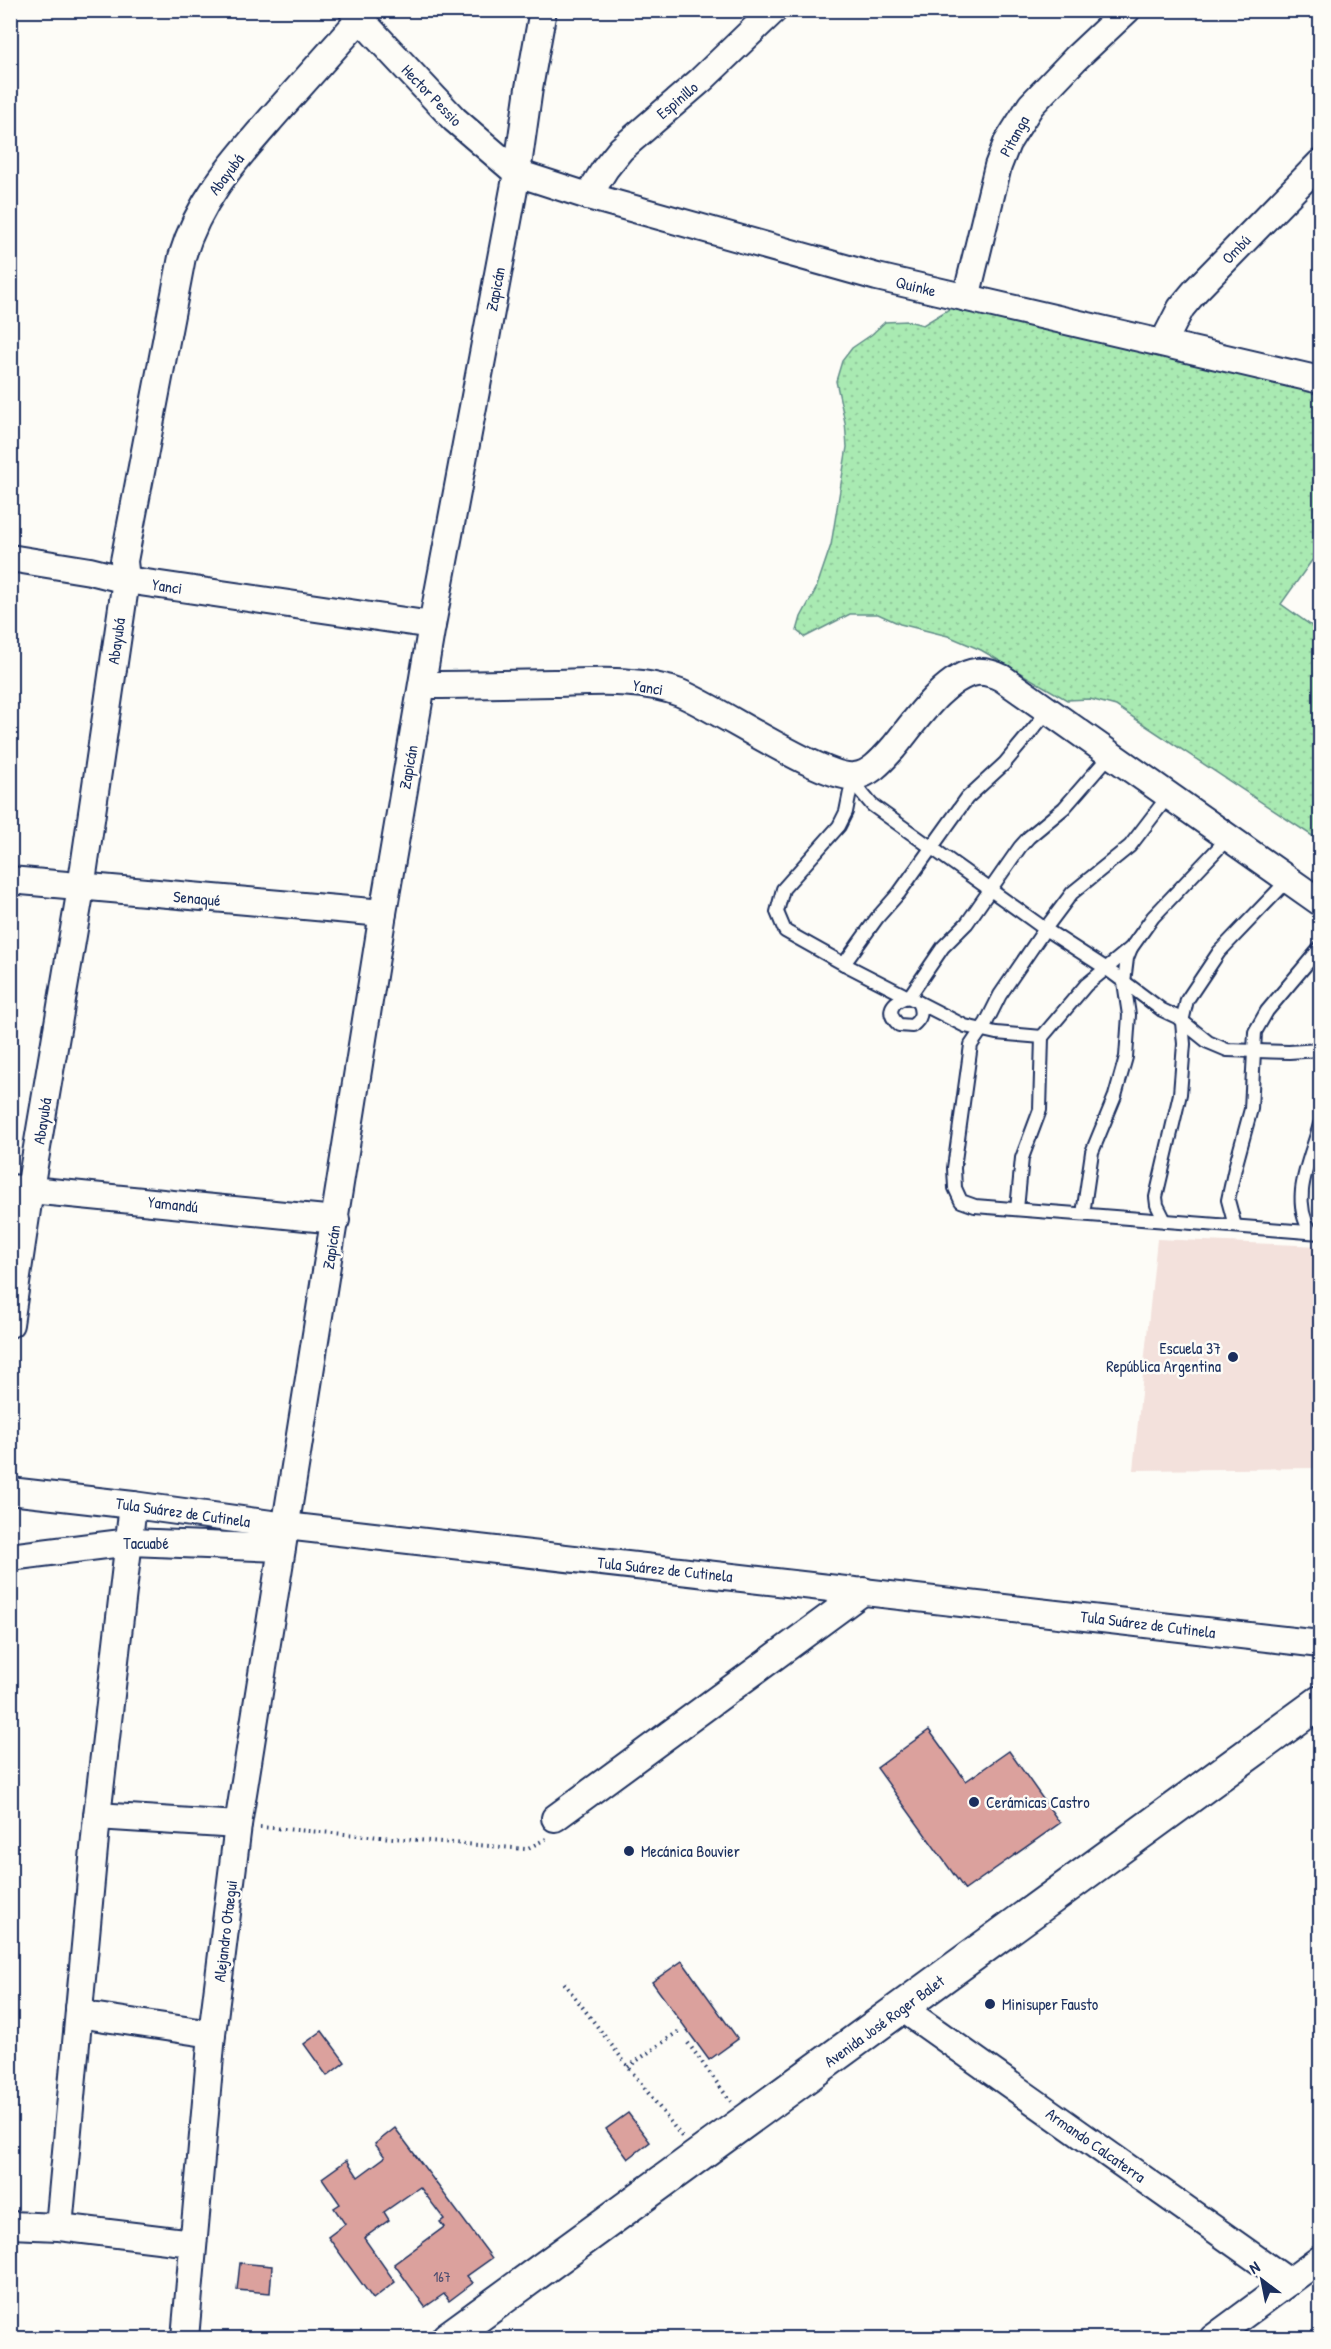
<svg xmlns="http://www.w3.org/2000/svg" width="1331" height="2349" font-family="'Patrick Hand',sans-serif">
  <style>
    .built { fill: #f3e1dc }
    .grass { fill: url(#grass-dots); stroke: #628c88; stroke-width: 1.5 }
    .building { fill: #dba19d; stroke: #1b2f5e; stroke-width: 1.5 }
    .lines { fill: none; stroke-linecap: round; stroke-linejoin: round }
    .service-casing { stroke: #1b2f5e; stroke-width: 16 }
    .minor-casing { stroke: #1b2f5e; stroke-width: 30 }
    .tertiary-casing { stroke: #1b2f5e; stroke-width: 36 }
    .path { stroke: #1b2f5e; stroke-width: 4; stroke-dasharray: 1.5 4.5; stroke-linecap: butt }
    .service { stroke: #fdfcf7; stroke-width: 12 }
    .minor { stroke: #fdfcf7; stroke-width: 26 }
    .tertiary { stroke: #fdfcf7; stroke-width: 32 }
    .poi-dot { fill: #1b2f5e; stroke: #fdfcf7; stroke-width: 2 }
    .labels { text-anchor: middle; stroke-width: 5; stroke-linejoin: round; paint-order: stroke }
    .number-label { font-size: 14px; fill: #4b4c6e }
    .street-label { font-size: 16px; fill: #1b2f5e; stroke: #fdfcf7 }
    .poi-label { font-size: 16px; fill: #1b2f5e; stroke: #fdfcf7; text-anchor: start }
  </style>
  <defs>
    <pattern id="grass-dots" width="8" height="8" patternUnits="userSpaceOnUse" patternTransform="scale(1.5)"><rect width="8" height="8" fill="#a9eab2"/><path d="M2 2h.1M6 6h.1" fill="none" stroke="#91c99c" stroke-width="1.8" stroke-linecap="round"/></pattern>
  </defs>
  <rect width="100%" height="100%" fill="#fdfcf7"/>
  <filter id="ink" filterUnits="userSpaceOnUse"><feTurbulence type="fractalNoise" baseFrequency=".0167" numOctaves="2"/><feDisplacementMap in="SourceGraphic" scale="12" xChannelSelector="R" yChannelSelector="G"/><feConvolveMatrix kernelMatrix="1 2 1 2 8 2 1 2 1" color-interpolation-filters="sRGB"/></filter>
  <g filter="url(#ink)">
    <polygon class="built" points="1157,1239 1320,1246 1320,1468 1133,1470"/>
    <polygon class="grass" points="954,306 1320,391 1320,549 1281,604 1320,632 1320,841 1116,706 1090,699 1067,700 981,650 948,636 900,624 878,614 850,614 805,637 797,631 801,617 816,589 831,545 847,447 845,422 836,381 842,361 852,348 871,335 885,322 908,321 923,325"/>
    <g class="building">
      <polygon points="929,1730 966,1781 1009,1751 1060,1823 965,1890 877,1768"/>
      <polygon points="682,1961 738,2039 709,2060 652,1982"/>
      <polygon points="322,2031 345,2062 327,2076 304,2044"/>
      <polygon points="628,2113 650,2142 628,2159 606,2129"/>
      <polygon points="395,2128 492,2258 467,2276 473,2283 449,2301 444,2294 425,2307 394,2264 444,2227 440,2222 444,2219 420,2187 384,2212 389,2220 364,2238 395,2282 373,2299 328,2237 345,2224 334,2208 340,2204 322,2178 347,2160 358,2177 385,2157 375,2144"/>
      <polygon points="240,2263 272,2266 270,2293 237,2290"/>
    </g>
    <g class="lines">
      <defs>
        <g id="service">
          <polyline points="853,777 846,812 839,826 783,889 777,912 785,931 844,964 965,1026 996,1033 1042,1037 1086,985 1131,948"/>
          <polyline points="853,777 857,787 872,805 1045,929 1107,969 1162,1010 1177,1017 1208,1042 1227,1050 1289,1052 1319,1050"/>
          <polyline points="1169,795 1130,846 1072,893 1045,929 1000,995 986,1023 971,1045 954,1168 955,1188 961,1201 975,1206 1320,1233"/>
          <polyline points="844,964 877,918 899,893 967,798 1004,764 1049,710"/>
          <path d="M918,1002C923,1013 921,1019 912,1026L899,1025C885,1012 891,1001 909,997L943,947L967,923L1020,847L1029,837L1064,808L1111,754"/>
          <polyline points="1017,1209 1022,1158 1040,1110 1042,1037"/>
          <polyline points="1083,1214 1092,1152 1115,1096 1126,1057 1129,1015 1124,982 1127,958 1131,948 1153,917 1229,837"/>
          <polyline points="1165,1221 1157,1205 1156,1197 1180,1094 1184,1044 1182,1022 1187,1000 1219,952 1288,880"/>
          <polyline points="1235,1226 1228,1200 1235,1168 1251,1109 1255,1032 1267,1011 1320,948"/>
          <path d="M1311,1232C1289,1198 1311,1159 1320,1124"/>
        </g>
        <g id="minor">
          <polyline points="352,10 454,119 517,173 588,196 877,277 1320,380"/>
          <polyline points="588,196 605,169 621,149 701,80 774,10"/>
          <polyline points="966,298 998,166 1007,143 1031,105 1076,58 1127,10"/>
          <polyline points="1163,343 1181,308 1196,290 1320,163"/>
          <polyline points="10,558 90,571 126,580 432,625"/>
          <path d="M422,685C466,685 510,684 554,683C595,682 641,678 680,693C717,708 825,781 855,776C871,774 883,759 894,747C913,724 945,676 976,672C986,671 994,674 1002,678L1320,902"/>
          <polyline points="10,880 383,913"/>
          <polyline points="10,1188 336,1220"/>
          <path d="M10,1324L30,1189L81,888L126,580L124,561L182,257C200,197 237,158 277,112C305,81 332,50 360,19"/>
          <polyline points="10,1491 133,1505 286,1526 1320,1644"/>
          <polyline points="10,1557 130,1542 282,1548"/>
          <polyline points="97,1816 238,1825"/>
          <polyline points="555,1818 864,1591"/>
          <polyline points="79,2008 91,2016 212,2034"/>
          <polyline points="902,2008 1289,2282"/>
          <polyline points="10,2225 59,2227 192,2243"/>
          <polyline points="59,2227 97,1816 133,1505"/>
          <polyline points="185,2338 212,2034 238,1825 383,913 432,625 517,173 529,88 543,10"/>
          <polyline points="1213,2338 1320,2259"/>
        </g>
        <polyline id="tertiary" points="448,2338 1320,1702"/>
      </defs>
      <use href="#service" class="service-casing"/>
      <use href="#minor" class="minor-casing"/>
      <use href="#tertiary" class="tertiary-casing"/>
      <g class="path">
        <polyline points="260,1827 526,1849 546,1839"/>
        <polyline points="564,1983 682,2137"/>
        <polyline points="688,2043 731,2102"/>
        <polyline points="628,2067 679,2031"/>
      </g>
      <use href="#service" class="service"/>
      <use href="#minor" class="minor"/>
      <use href="#tertiary" class="tertiary"/>
    </g>
  </g>
  <g class="poi-dot">
    <circle cx="1233" cy="1357" r="6"/>
    <circle cx="974" cy="1802" r="6"/>
    <circle cx="629" cy="1851" r="6"/>
    <circle cx="990" cy="2004" r="6"/>
  </g>
  <g class="labels">
    <g class="number-label">
      <text x="442" y="2282">167</text>
    </g>
    <g class="street-label">
      <text transform="translate(432 95) rotate(46)" y="6">Hector Pessio</text>
      <text transform="translate(677 100) rotate(-40)" y="6">Espinillo</text>
      <text transform="translate(1014 136) rotate(-61)" y="6">Pitanga</text>
      <text transform="translate(226 174) rotate(-53)" y="6">Abayubá</text>
      <text transform="translate(1236 249) rotate(-46)" y="6">Ombú</text>
      <text transform="translate(916 286) rotate(14)" y="6">Quinke</text>
      <text transform="translate(495 289) rotate(-79)" y="6">Zapicán</text>
      <text transform="translate(167 586) rotate(8)" y="6">Yanci</text>
      <text transform="translate(116 641) rotate(-82)" y="6">Abayubá</text>
      <text transform="translate(648 687) rotate(9)" y="6">Yanci</text>
      <text transform="translate(408 767) rotate(-80)" y="6">Zapicán</text>
      <text transform="translate(197 898) rotate(5)" y="6">Senaqué</text>
      <text transform="translate(42 1121) rotate(-81)" y="6">Abayubá</text>
      <text transform="translate(173 1204) rotate(6)" y="6">Yamandú</text>
      <text transform="translate(331 1247) rotate(-81)" y="6">Zapicán</text>
      <text transform="translate(183 1512) rotate(8)" y="6">Tula Suárez de Cutinela</text>
      <text x="146" y="1549">Tacuabé</text>
      <text transform="translate(665 1569) rotate(6)" y="6">Tula Suárez de Cutinela</text>
      <text transform="translate(1148 1624) rotate(7)" y="6">Tula Suárez de Cutinela</text>
      <text transform="translate(225 1931) rotate(-83)" y="6">Alejandro Otaegui</text>
      <text transform="translate(884 2021) rotate(-36)" y="6">Avenida José Roger Balet</text>
      <text transform="translate(1096 2145) rotate(35)" y="6">Armando Calcaterra</text>
    </g>
    <g class="poi-label">
      <text x="1221" y="1354" text-anchor="end">Escuela 37<tspan x="1221" dy="18">República Argentina</tspan></text>
      <text x="986" y="1808">Cerámicas Castro</text>
      <text x="641" y="1857">Mecánica Bouvier</text>
      <text x="1002" y="2010">Minisuper Fausto</text>
    </g>
  </g>
  <rect width="1331" height="2349" fill="none" stroke="#fdfcf7" stroke-width="36"/>
  <rect x="18" y="18" width="1295" height="2313" fill="none" stroke="#1b2f5e" stroke-width="2" filter="url(#ink)"/>
  <g transform="translate(1262 2280) rotate(328)" stroke="#fdfcf7" stroke-width="4.5" paint-order="stroke">
  <path d="M0-4.5L10 22L0 15L-10 22Z" fill="#1b2f5e"/>
  <text y="-9" font-size="16" font-weight="bold" text-anchor="middle" fill="#1b2f5e">N</text>
  </g>
</svg>
